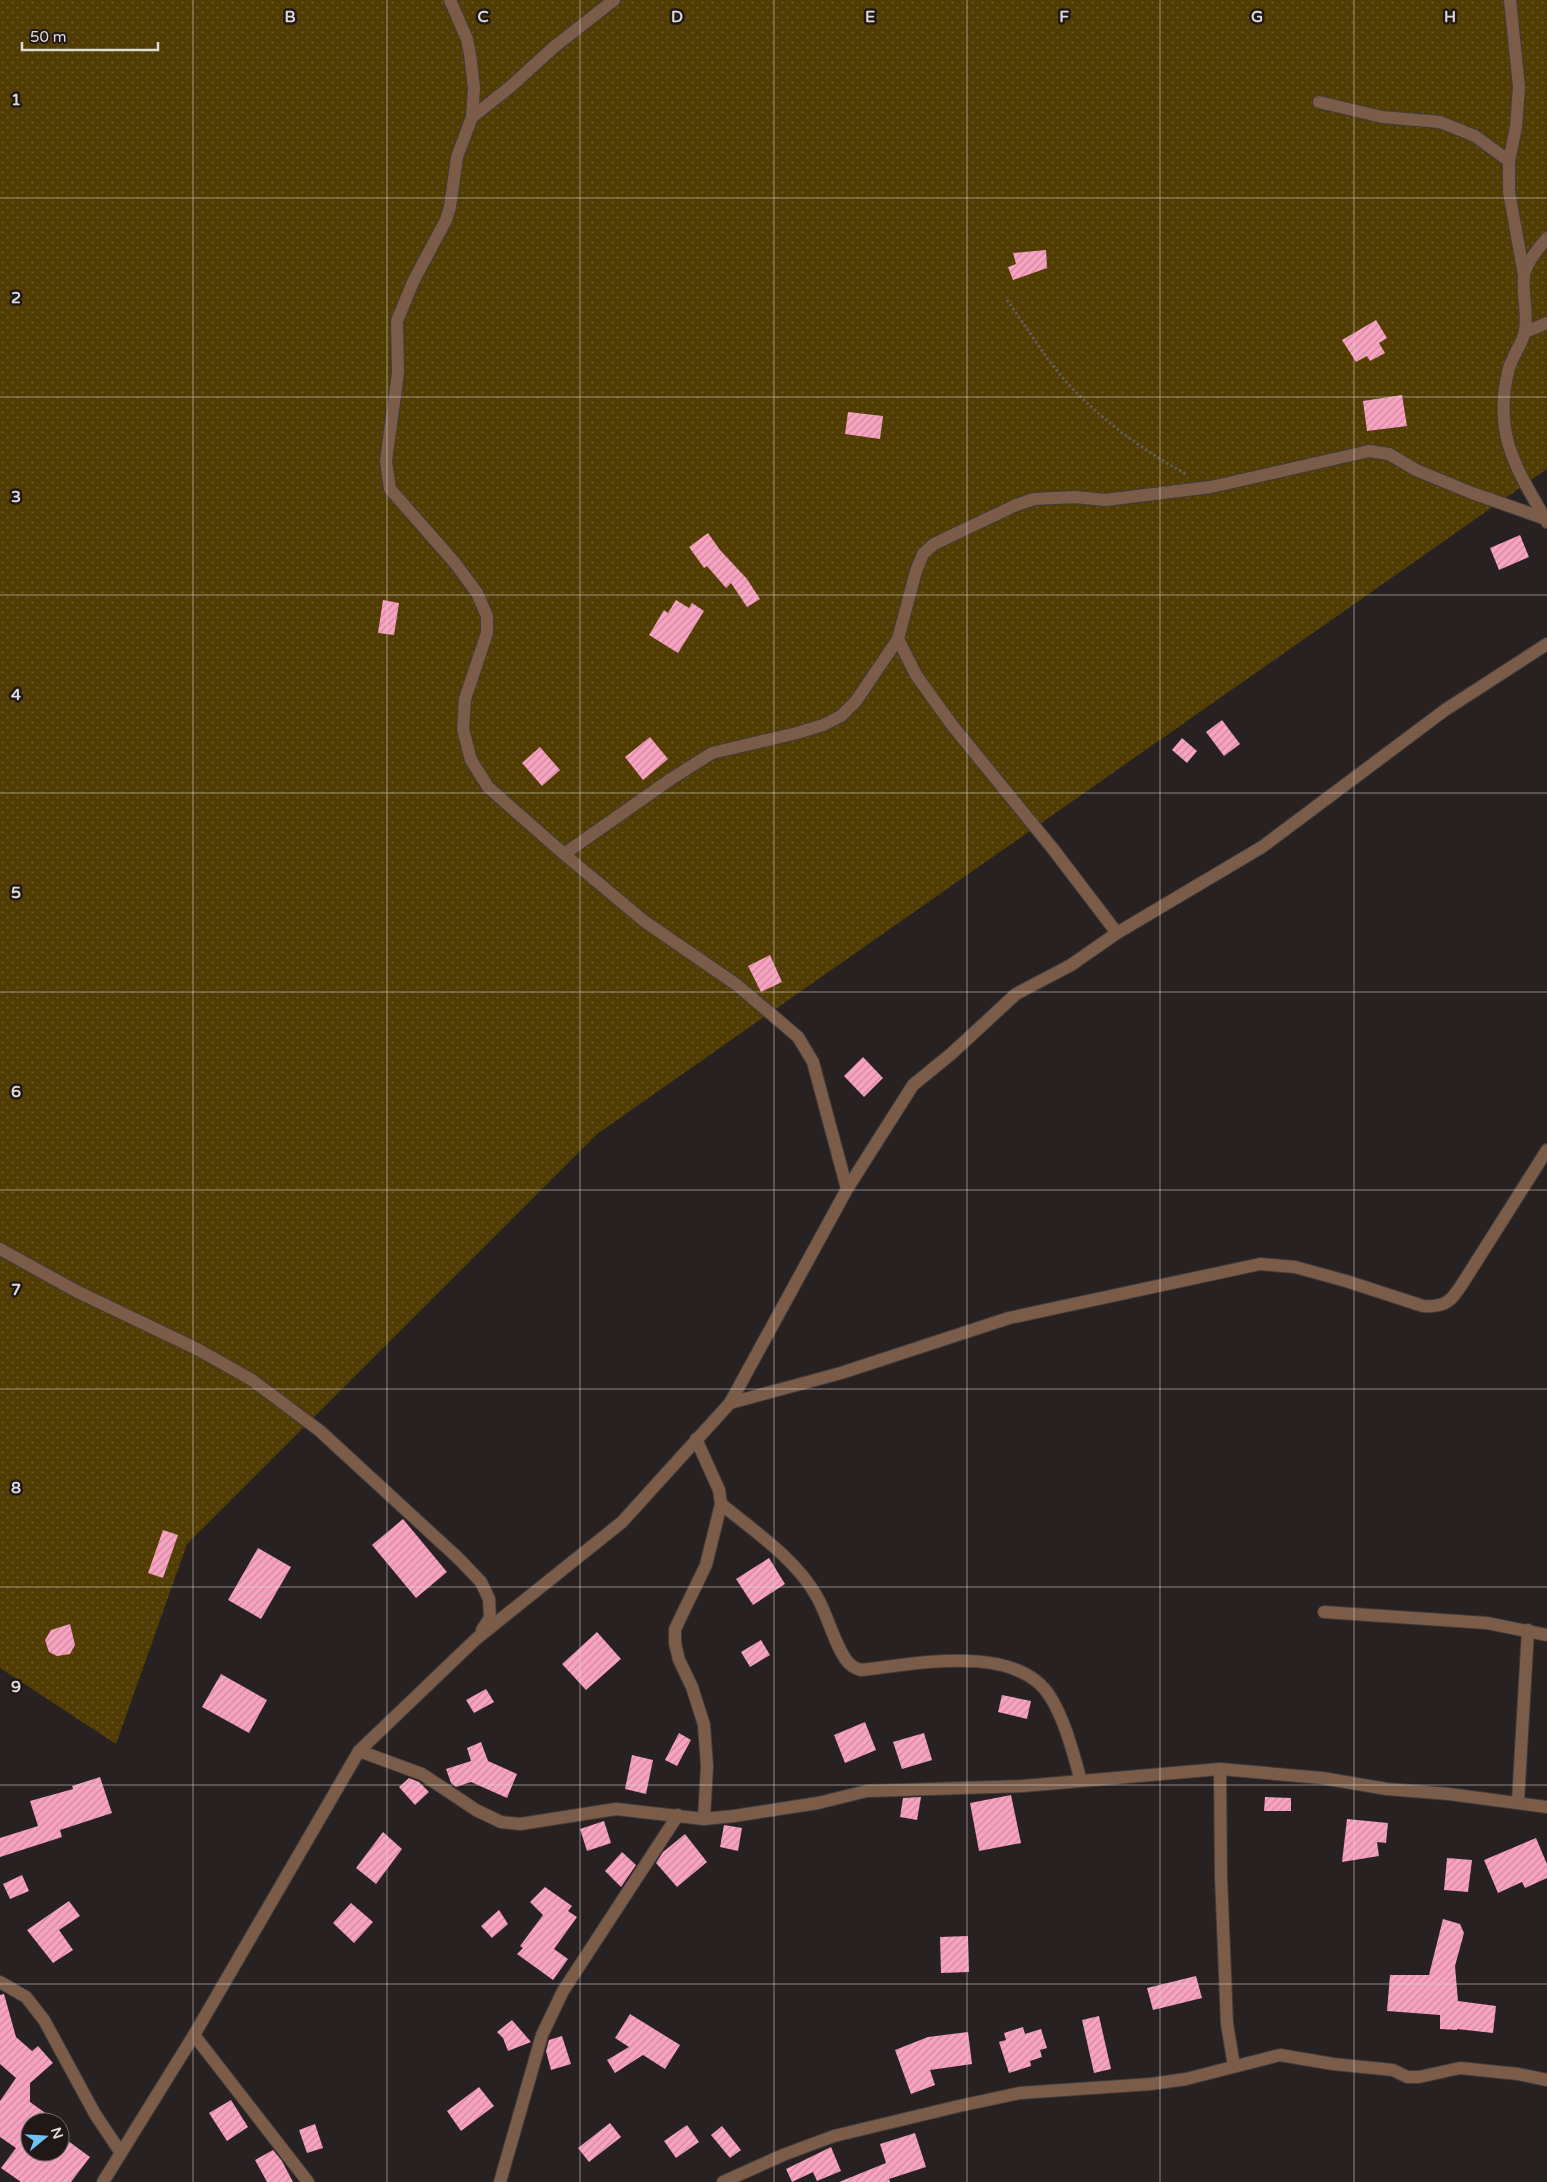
<svg xmlns="http://www.w3.org/2000/svg" width="1547" height="2182" font-family="'Varela Round',sans-serif">
  <style>
    .grass { fill: url(#grass-dots) }
    .building { fill: url(#building-hatch) }
    .lines { fill: none; stroke-linecap: round; stroke-linejoin: round }
    .minor-casing { stroke: #423b3b; stroke-width: 14 }
    .path { stroke: #615a5a; stroke-width: 3; stroke-dasharray: 2.5 2.5; stroke-linecap: butt }
    .minor { stroke: #7a5c48; stroke-width: 12 }
    .grid { fill: none; stroke: #dfdad9; stroke-width: 1; stroke-opacity: 0.55 }
    .grid-label { font-size: 16px; text-anchor: middle; font-weight: bold; fill: #dfdad9; stroke: #1f1817; stroke-width: 5; stroke-linejoin: round; paint-order: stroke }
  </style>
  <defs>
    <pattern id="grass-dots" width="8" height="8" patternUnits="userSpaceOnUse" patternTransform="scale(1.25)"><rect width="8" height="8" fill="#513c04"/><path d="M2 2h.1M6 6h.1" fill="none" stroke="#6a5828" stroke-width="1.8" stroke-linecap="round"/></pattern>
    <pattern id="building-hatch" width="6" height="6" patternUnits="userSpaceOnUse" patternTransform="scale(1.25)"><rect width="6" height="6" fill="#f9a2c1"/><path d="M-1 1l2-2M0 6l6-6M5 7l2-2" fill="none" stroke="#cc8aa1"/></pattern>
  </defs>
  <rect width="100%" height="100%" fill="#282121"/>
  <polygon class="grass" points="0,0 1547,0 1547,469 597,1134 187,1544 116,1744 0,1668"/>
  <g class="building">
    <polygon points="1046,250 1047,268 1013,280 1008,267 1016,264 1013,253"/>
    <polygon points="1376,320 1387,338 1379,343 1385,353 1370,361 1367,356 1356,362 1342,340"/>
    <polygon points="1402,395 1407,426 1367,431 1363,401"/>
    <polygon points="848,412 883,416 880,439 845,434"/>
    <polygon points="708,533 720,550 747,579 760,599 747,607 731,583 726,588 707,566 704,568 689,547"/>
    <polygon points="1520,535 1529,557 1499,570 1490,548"/>
    <polygon points="383,600 399,603 394,635 378,633"/>
    <polygon points="676,600 689,608 692,603 704,611 678,653 649,635 664,610 668,613"/>
    <polygon points="1222,720 1240,744 1224,756 1206,732"/>
    <polygon points="650,737 668,759 643,780 625,757"/>
    <polygon points="1182,738 1197,751 1187,763 1172,750"/>
    <polygon points="540,747 560,770 542,786 522,763"/>
    <polygon points="770,955 782,982 761,992 748,966"/>
    <polygon points="863,1057 883,1078 864,1097 844,1076"/>
    <polygon points="403,1519 447,1572 416,1598 372,1545"/>
    <polygon points="163,1530 178,1535 163,1578 148,1573"/>
    <polygon points="258,1548 291,1567 261,1619 228,1600"/>
    <polygon points="769,1558 785,1584 753,1605 736,1579"/>
    <polygon points="70,1624 75,1645 70,1654 57,1656 49,1652 45,1640 51,1630"/>
    <polygon points="597,1632 621,1659 586,1690 562,1664"/>
    <polygon points="761,1640 770,1655 750,1667 741,1652"/>
    <polygon points="221,1674 267,1700 249,1733 202,1707"/>
    <polygon points="486,1689 494,1702 474,1713 466,1700"/>
    <polygon points="1002,1695 1031,1701 1027,1719 998,1712"/>
    <polygon points="865,1722 876,1750 845,1763 834,1735"/>
    <polygon points="679,1733 691,1740 677,1766 665,1760"/>
    <polygon points="924,1733 932,1760 902,1769 893,1742"/>
    <polygon points="481,1742 488,1761 517,1774 507,1798 471,1782 456,1787 451,1783 446,1769 471,1761 467,1748"/>
    <polygon points="632,1755 653,1760 646,1794 625,1789"/>
    <polygon points="100,1777 112,1813 60,1830 62,1837 0,1857 0,1838 38,1826 30,1801 73,1789 72,1786"/>
    <polygon points="409,1778 419,1782 429,1792 415,1805 399,1787"/>
    <polygon points="1011,1795 1021,1843 979,1851 970,1803"/>
    <polygon points="921,1797 917,1820 900,1817 903,1798"/>
    <polygon points="1265,1797 1291,1798 1291,1811 1264,1811"/>
    <polygon points="1347,1819 1388,1823 1386,1843 1377,1842 1379,1856 1342,1862"/>
    <polygon points="604,1821 611,1843 587,1851 580,1829"/>
    <polygon points="724,1825 742,1828 738,1851 720,1847"/>
    <polygon points="383,1832 402,1849 376,1884 356,1868"/>
    <polygon points="685,1834 707,1862 677,1887 656,1863 663,1852"/>
    <polygon points="1536,1838 1547,1864 1547,1878 1525,1888 1522,1882 1498,1893 1484,1860"/>
    <polygon points="622,1852 636,1865 621,1887 605,1871"/>
    <polygon points="1447,1858 1472,1860 1468,1892 1444,1890"/>
    <polygon points="22,1875 29,1891 10,1899 3,1884"/>
    <polygon points="545,1887 572,1906 568,1911 577,1917 554,1949 568,1959 553,1980 517,1954 523,1948 520,1946 543,1915 530,1902"/>
    <polygon points="69,1901 80,1916 59,1930 73,1950 53,1963 27,1930"/>
    <polygon points="351,1903 373,1922 354,1943 333,1923"/>
    <polygon points="499,1910 508,1924 492,1938 481,1926"/>
    <polygon points="1443,1919 1460,1924 1464,1933 1455,1966 1458,2001 1496,2006 1493,2033 1457,2029 1457,2030 1440,2029 1440,2015 1387,2011 1390,1975 1429,1975"/>
    <polygon points="968,1936 969,1972 941,1973 940,1937"/>
    <polygon points="1196,1976 1202,1998 1153,2010 1147,1988"/>
    <polygon points="4,1994 16,2037 32,2051 38,2046 53,2063 30,2083 30,2102 58,2122 30,2122 30,2152 60,2152 60,2135 90,2157 71,2182 21,2182 1,2168 16,2148 0,2137 0,2101 16,2078 0,2064 0,1995"/>
    <polygon points="630,2014 680,2045 665,2069 643,2055 615,2073 607,2060 629,2047 615,2038"/>
    <polygon points="1099,2016 1111,2069 1094,2073 1082,2020"/>
    <polygon points="512,2020 531,2042 508,2051 503,2038 497,2032"/>
    <polygon points="1023,2027 1025,2034 1041,2029 1047,2048 1040,2050 1042,2057 1030,2061 1031,2066 1009,2073 999,2042 1006,2040 1004,2033"/>
    <polygon points="968,2032 972,2064 930,2070 935,2085 911,2094 895,2050 928,2037"/>
    <polygon points="562,2036 571,2064 551,2070 546,2051 549,2040"/>
    <polygon points="479,2087 494,2106 461,2131 447,2111"/>
    <polygon points="231,2100 248,2127 227,2141 209,2113"/>
    <polygon points="610,2123 621,2137 589,2162 578,2148"/>
    <polygon points="315,2124 323,2148 307,2153 299,2130"/>
    <polygon points="687,2125 699,2142 676,2158 664,2141"/>
    <polygon points="722,2126 741,2150 730,2158 711,2135"/>
    <polygon points="915,2133 926,2167 889,2179 890,2182 839,2182 886,2163 880,2144"/>
    <polygon points="831,2147 841,2171 817,2181 813,2172 792,2182 786,2169"/>
    <polygon points="273,2150 282,2161 293,2182 267,2182 255,2160"/>
  </g>
  <g class="lines">
    <defs>
      <g id="minor">
        <polyline points="450,0 467,39 470,54 474,88 472,117 457,157 450,207 446,220 413,282 397,321 398,373 386,461 390,489 455,563 477,593 487,616 487,633 465,699 463,729 471,760 488,787 564,854 644,921 737,985 798,1037 813,1062 847,1189"/>
        <polyline points="1510,0 1519,87 1516,127 1509,161 1509,192 1524,275"/>
        <polyline points="1319,102 1382,117 1440,122 1475,136 1509,161"/>
        <polyline points="472,117 510,87 554,47 614,0"/>
        <path d="M1547,238C1539,248 1525,263 1524,277C1522,294 1528,312 1525,330C1523,343 1513,355 1509,368C1492,433 1516,468 1547,522"/>
        <polyline points="1525,332 1547,323"/>
        <polyline points="898,639 916,675 952,725 1053,849 1117,933"/>
        <polyline points="564,854 671,779 712,753 797,733 823,725 841,716 856,701 898,639 916,571 923,554 934,544 1016,505 1034,499 1075,497 1105,500 1211,487 1369,451 1389,454 1416,470 1472,493 1546,519"/>
        <polyline points="0,1249 76,1291 197,1349 252,1380 320,1431 458,1558 481,1582 489,1599 490,1618 482,1630"/>
        <path d="M730,1403L841,1373L1009,1318L1260,1264L1295,1267L1346,1281L1423,1306C1449,1308 1453,1298 1466,1278L1547,1150"/>
        <polyline points="696,1439 719,1490 721,1504 706,1565 675,1629 675,1643 679,1660 692,1687 704,1725 707,1766 704,1819"/>
        <path d="M721,1504C753,1530 797,1560 817,1597C827,1613 838,1656 851,1665C853,1667 858,1669 861,1670C915,1664 1018,1642 1051,1698C1066,1723 1073,1753 1081,1781"/>
        <polyline points="1324,1612 1487,1623 1547,1635"/>
        <polyline points="359,1751 422,1774 476,1810 501,1822 520,1824 616,1809 704,1819 734,1816 818,1803 867,1791 1023,1786 1220,1769 1322,1778 1387,1789 1449,1794 1547,1807"/>
        <polyline points="1220,1769 1221,1877 1227,2024 1234,2066"/>
        <polyline points="1518,1802 1528,1630"/>
        <polyline points="0,1982 26,1997 44,2020 95,2114 121,2153"/>
        <polyline points="194,2035 308,2182"/>
        <polyline points="103,2182 194,2035 359,1751 476,1639 622,1522 730,1403 847,1189 913,1085 951,1054 1016,994 1071,965 1117,933 1262,847 1445,710 1547,644"/>
        <polyline points="500,2182 542,2035 563,1991 678,1815"/>
        <polyline points="723,2182 783,2155 834,2136 959,2106 1020,2093 1151,2084 1186,2079 1280,2055 1333,2064 1393,2070 1407,2077 1419,2077 1460,2068 1518,2074 1547,2080"/>
      </g>
    </defs>
    <use href="#minor" class="minor-casing"/>
    <path class="path" d="M1007,300C1027,328 1046,359 1068,384C1103,421 1142,450 1186,474"/>
    <use href="#minor" class="minor"/>
  </g>
  <path class="grid" d="M193,0V2182M387,0V2182M580,0V2182M774,0V2182M967,0V2182M1160,0V2182M1354,0V2182M0,198H1547M0,397H1547M0,595H1547M0,793H1547M0,992H1547M0,1190H1547M0,1389H1547M0,1587H1547M0,1785H1547M0,1984H1547"/>
  <g class="grid-label">
    <text x="290" y="22">B</text>
    <text x="483" y="22">C</text>
    <text x="677" y="22">D</text>
    <text x="870" y="22">E</text>
    <text x="1064" y="22">F</text>
    <text x="1257" y="22">G</text>
    <text x="1450" y="22">H</text>
    <text x="16" y="105">1</text>
    <text x="16" y="303">2</text>
    <text x="16" y="502">3</text>
    <text x="16" y="700">4</text>
    <text x="16" y="898">5</text>
    <text x="16" y="1097">6</text>
    <text x="16" y="1295">7</text>
    <text x="16" y="1493">8</text>
    <text x="16" y="1692">9</text>
  </g>
  <g transform="translate(45 2137) rotate(72)"><circle r="24" fill="#1f1817" stroke="#6c6665"/>
  <path d="M0-4L9 19L0 12L-9 19Z" fill="#72c1f5"/>
  <text y="-8" font-size="14" font-weight="bold" text-anchor="middle" fill="#dfdad9">N</text>
  </g>
  <path d="M22 42v8h136v-8" fill="none" stroke="#dfdad9" stroke-width="2.5"/>
  <text x="30" y="42" font-size="15" fill="#dfdad9" stroke="#1f1817" stroke-width="4" paint-order="stroke">50 m</text>
</svg>
